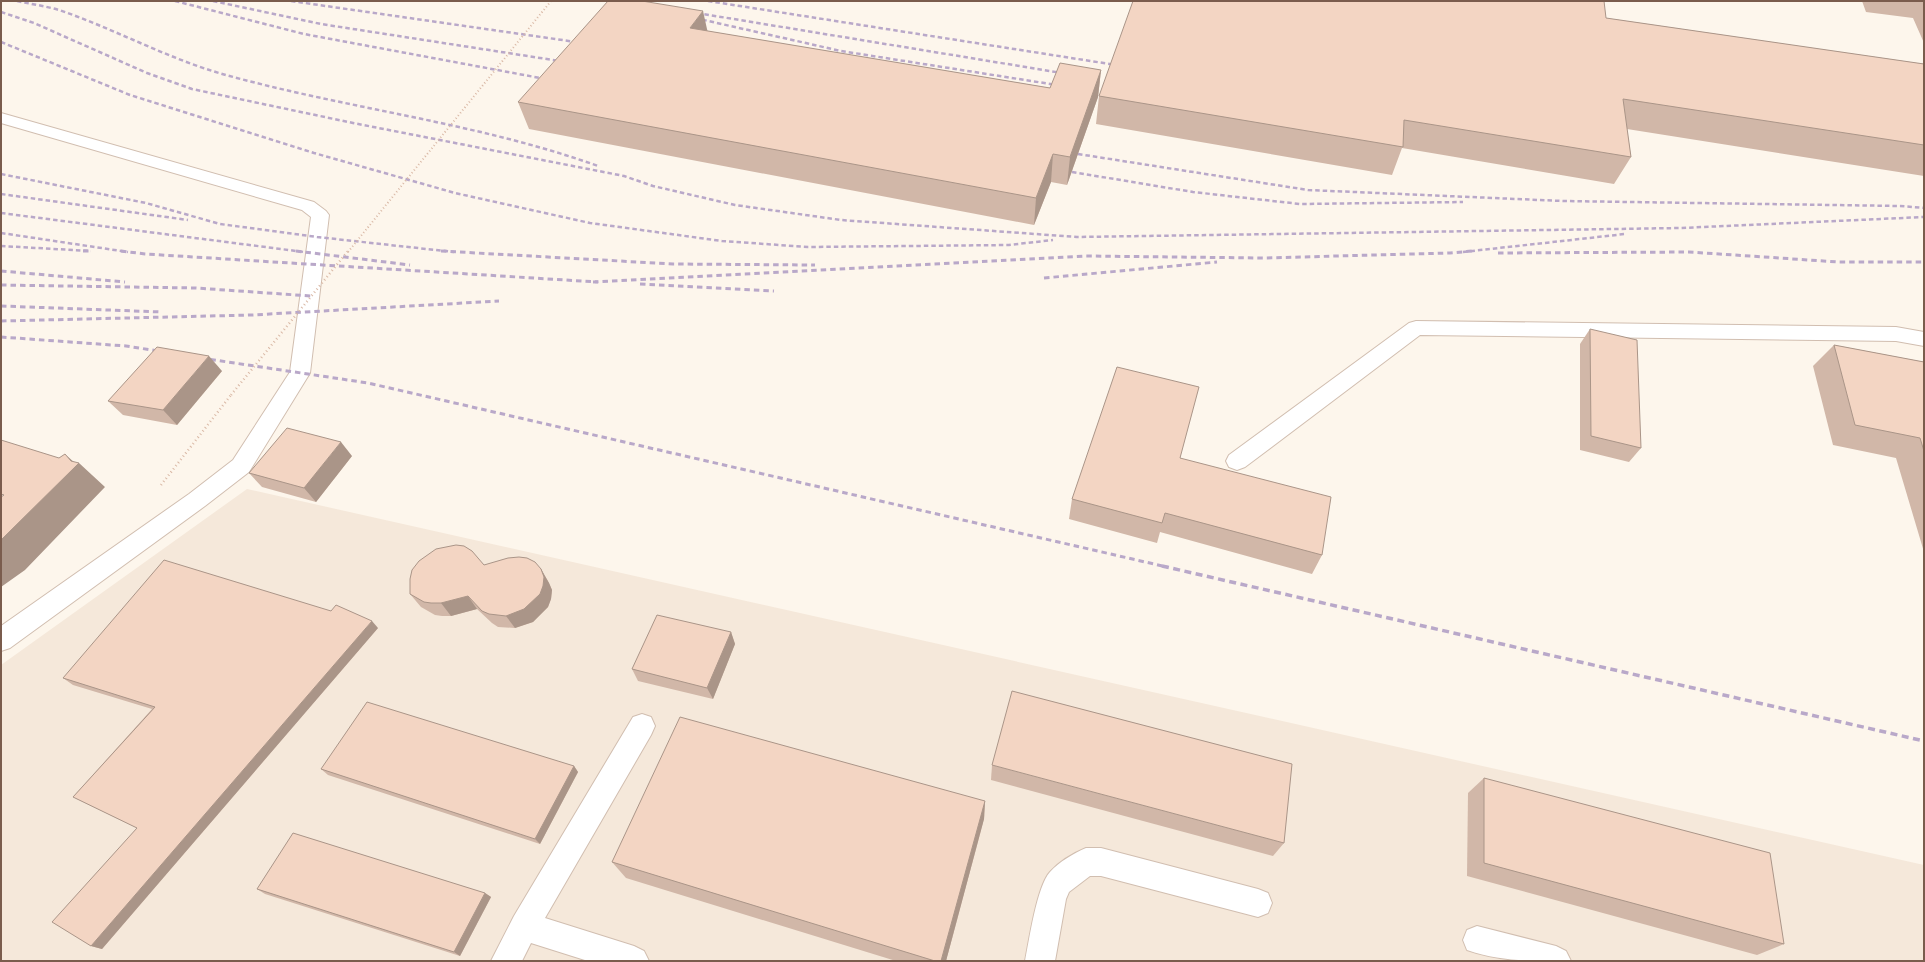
<svg xmlns="http://www.w3.org/2000/svg" width="1925" height="962" font-family="'Open Sans',sans-serif">
  <style>
    .residential { fill: #f5e8da }
    .lines { fill: none; stroke-linecap: round; stroke-linejoin: round }
    .minor-casing { stroke: #d1beb0; stroke-width: 2 }
    .path { stroke: #d9b8a5; stroke-width: 2.5; stroke-dasharray: 1 3; stroke-linecap: butt }
    .minor { fill: #fff; fill-rule: evenodd }
    .rail-far2 { stroke: #b9a8c9; stroke-width: 2.5; stroke-dasharray: 4.5 3; stroke-linecap: butt }
    .rail-far1 { stroke: #b9a8c9; stroke-width: 3; stroke-dasharray: 5.5 4; stroke-linecap: butt }
    .rail { stroke: #b9a8c9; stroke-width: 3.5; stroke-dasharray: 7 4.5; stroke-linecap: butt }
    .path-bridge-far1 { stroke: #d9b8a5; stroke-width: 2; stroke-dasharray: 1 2.5; stroke-linecap: butt }
    .path-bridge { stroke: #d9b8a5; stroke-width: 2.5; stroke-dasharray: 1 3; stroke-linecap: butt }
    .wall { fill: #d1b7a8 }
    .shaded-wall { fill: #aa9588 }
    .building { fill: #f3d5c3; stroke: #aa9588 }
  </style>
  <rect width="100%" height="100%" fill="#fdf6ec"/>
  <polygon class="residential" points="247,489 1924,865 1924,961 1,961 1,665"/>
  <g class="lines">
    <defs>
      <g id="minor">
        <polygon points="1,113 314,202 326,211 329,215 310,373 249,472 205,506 10,648 1,651 1,626 189,494 233,460 290,372 311,217 302,210 1,123"/>
        <polygon points="1416,321 1896,327 1924,332 1924,346 1896,341 1420,335 1245,467 1237,470 1229,467 1226,461 1229,455 1409,323"/>
        <polygon points="642,714 651,717 655,726 651,735 545,918 634,946 644,951 649,961 588,961 531,943 522,961 491,961 514,916 633,717"/>
        <path d="M1086,848H1101L1258,889L1268,893L1272,903L1268,913L1258,917L1101,876H1090L1069,892L1066,899L1055,961H1025C1029,941 1037,886 1050,872C1059,862 1074,853 1086,848Z"/>
        <path d="M1477,926L1556,946L1566,951L1571,961C1533,961 1502,962 1467,950L1463,940L1467,930Z"/>
      </g>
    </defs>
    <use href="#minor" class="minor-casing"/>
    <polyline class="path" points="161,485 231,395"/>
    <use href="#minor" class="minor"/>
    <g class="rail-far2">
      <path d="M17,1C31,4 45,6 59,10C115,29 168,59 226,75C349,109 478,123 598,166"/>
      <polyline points="175,1 304,34 551,80"/>
      <polyline points="213,1 321,24 566,62"/>
      <polyline points="291,1 583,43"/>
      <polyline points="708,1 1116,65"/>
      <polyline points="1,12 34,23 147,73 192,89 353,123 624,176 653,186 735,205 841,220 1077,237 1681,228 1924,217"/>
      <polyline points="697,13 1068,74"/>
      <polyline points="695,18 841,51 1063,86"/>
      <polyline points="1,42 130,95 314,153 455,193 590,223 722,241 808,247 1009,245 1053,240"/>
      <polyline points="1078,154 1308,190 1563,201 1900,206 1924,208"/>
      <polyline points="1072,172 1193,192 1300,204 1463,202"/>
      <polyline points="1,174 146,203 220,224 317,237 454,252"/>
      <polyline points="1,194 188,220"/>
      <polyline points="1,213 304,252"/>
      <polyline points="1,233 128,252"/>
      <polyline points="1,246 91,251"/>
      <polyline points="1463,252 1625,234"/>
    </g>
    <g class="rail-far1">
      <polyline points="83,251 91,251"/>
      <polyline points="121,251 145,254 598,282"/>
      <polyline points="296,251 410,265"/>
      <polyline points="441,251 673,264 815,265"/>
      <polyline points="1498,253 1689,252 1839,262 1924,262"/>
      <polyline points="1,271 125,282"/>
      <polyline points="1044,278 1217,262"/>
      <polyline points="593,282 1086,256 1263,258 1450,253 1473,251"/>
      <polyline points="640,284 774,291"/>
      <polyline points="1,285 196,288 311,296"/>
      <polyline points="1,306 162,312"/>
      <polyline points="1,321 252,315 499,301"/>
      <polyline points="1,337 126,346 165,352"/>
      <polyline points="201,358 368,383 1167,567"/>
    </g>
    <polyline class="rail" points="1162,566 1924,741"/>
    <polyline class="path-bridge-far1" points="348,252 551,1"/>
    <polyline class="path-bridge" points="231,395 348,251"/>
  </g>
  <g class="wall">
    <polygon points="1862,1 1924,1 1924,43 1913,18 1866,12"/>
    <polygon points="1606,18 1924,64 1924,176 1627,129 1631,157 1614,184 1402,148 1392,175 1096,124 1099,96"/>
    <polygon points="707,31 1050,88 1101,70 1098,97 1067,185 1051,182 1034,225 529,129 518,102"/>
    <polygon points="1590,329 1641,448 1629,462 1580,450 1580,344"/>
    <polygon points="1834,345 1924,362 1924,552 1896,458 1833,445 1813,366"/>
    <polygon points="222,371 177,425 123,415 108,401"/>
    <polygon points="352,456 316,502 262,487 249,473"/>
    <polygon points="1180,458 1322,555 1312,574 1160,532 1157,543 1069,519 1072,499"/>
    <polygon points="484,565 541,569 549,583 552,590 551,599 548,607 533,622 515,628 498,627 492,623 477,609 451,616 442,616 435,615 421,607 410,594"/>
    <polygon points="378,628 102,949 91,946 137,828 73,797 152,709 73,685 63,678"/>
    <polygon points="731,632 735,644 713,699 638,681 632,669"/>
    <polygon points="992,765 1284,843 1273,856 991,780"/>
    <polygon points="574,766 578,772 540,844 328,775 321,769"/>
    <polygon points="1484,778 1784,944 1757,955 1467,876 1468,793"/>
    <polygon points="985,801 984,819 946,961 896,961 626,878 612,862"/>
    <polygon points="257,889 485,893 491,897 460,956 265,894"/>
  </g>
  <g class="shaded-wall">
    <polygon points="703,11 709,38 690,28"/>
    <polygon points="1101,70 1098,97 1067,185 1070,157"/>
    <polygon points="1053,154 1051,182 1034,225 1036,198"/>
    <polygon points="209,356 222,371 177,425 163,410"/>
    <polygon points="341,442 352,456 316,502 304,488"/>
    <polygon points="65,454 77,465 79,463 105,487 25,570 1,587 1,540 71,461"/>
    <polygon points="541,569 549,583 552,590 551,599 548,607 533,622 515,628 506,616"/>
    <polygon points="468,596 477,609 451,616 441,603"/>
    <polygon points="372,621 378,628 102,949 91,946"/>
    <polygon points="731,632 735,644 713,699 707,688"/>
    <polygon points="574,766 578,772 540,844 535,839"/>
    <polygon points="985,801 984,819 946,961 941,961"/>
    <polygon points="485,893 491,897 460,956 454,952"/>
  </g>
  <g class="building">
    <polygon points="608,1 642,1 703,11 690,28 1050,88 1060,63 1101,70 1070,157 1053,154 1036,198 518,102"/>
    <polygon points="1133,1 1604,1 1606,18 1924,64 1924,145 1623,99 1631,157 1404,120 1403,147 1099,96"/>
    <polygon points="1590,329 1637,340 1641,448 1591,436"/>
    <polygon points="1834,345 1924,362 1924,451 1920,438 1855,425"/>
    <polygon points="157,347 209,356 163,410 108,401"/>
    <polygon points="1117,367 1199,387 1180,458 1331,497 1322,555 1165,513 1162,523 1072,499"/>
    <polygon points="287,428 341,442 304,488 249,473"/>
    <polygon points="1,440 59,458 65,454 71,461 79,463 1,540 1,497 4,495 1,494"/>
    <polygon points="456,545 464,546 472,551 484,565 508,558 519,557 527,558 535,562 541,569 544,577 543,586 540,594 524,609 506,616 489,614 482,611 468,596 441,603 431,603 424,602 410,594 410,579 412,570 419,561 436,549"/>
    <polygon points="164,560 331,611 336,605 372,621 91,946 52,922 137,828 73,797 155,707 63,678"/>
    <polygon points="657,615 731,632 707,688 632,669"/>
    <polygon points="1012,691 1292,764 1284,843 992,765"/>
    <polygon points="367,702 574,766 535,839 321,769"/>
    <polygon points="680,717 985,801 941,961 935,961 612,862"/>
    <polygon points="1484,778 1770,853 1784,944 1484,863"/>
    <polygon points="293,833 485,893 454,952 257,889"/>
  </g>
  <rect width="1925" height="962" fill="none" stroke="#7a5c4d" stroke-width="4"/>
</svg>
